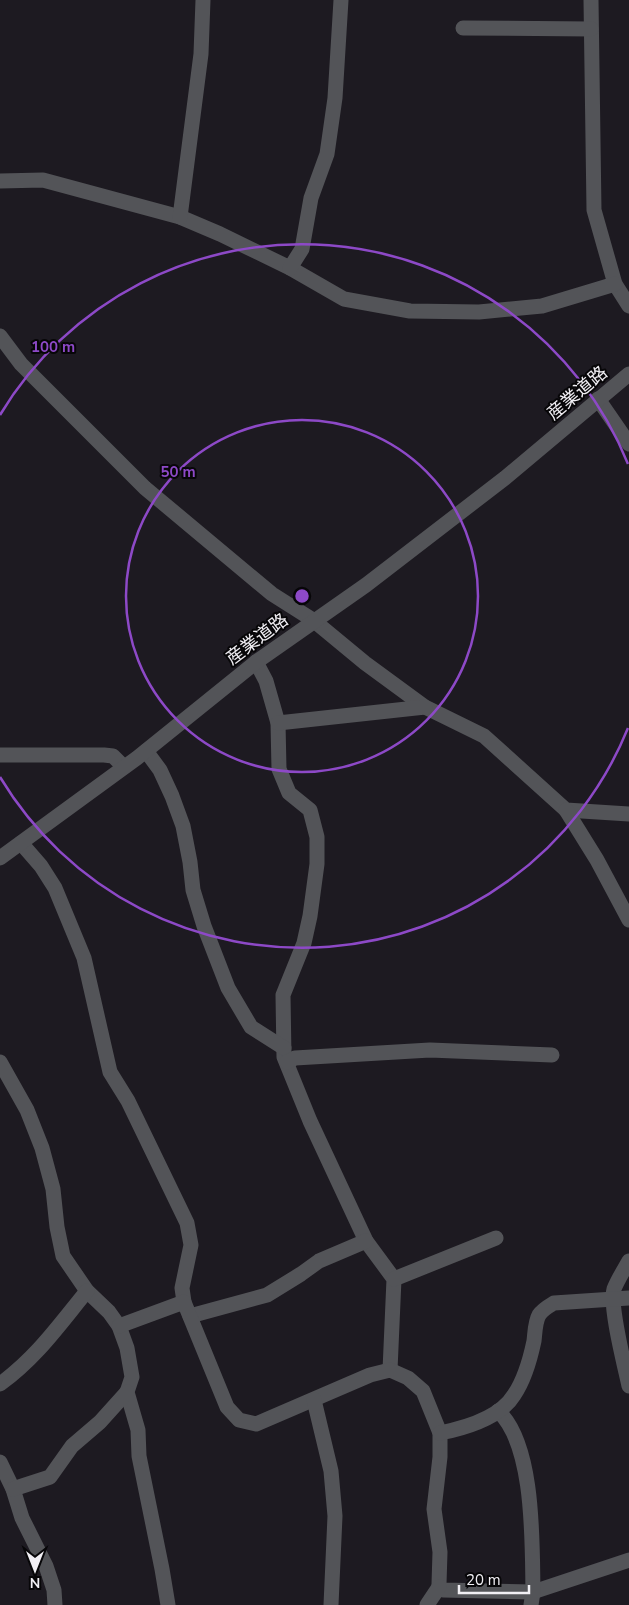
<svg xmlns="http://www.w3.org/2000/svg" width="629" height="1605" font-family="'Nunito Sans','Noto Sans JP',sans-serif">
  <style>
    .lines { fill: none; stroke-linecap: round; stroke-linejoin: round }
    .minor { stroke: #535458; stroke-width: 15 }
    .ring { fill: none; stroke: #8d49c7; stroke-width: 2.5 }
    .labels { text-anchor: middle; stroke-width: 4; stroke-linejoin: round; paint-order: stroke }
    .street-label { font-size: 18px; fill: #f1eff4; stroke: #070608 }
    .centre { fill: #8d49c7; stroke: #070608; stroke-width: 2.5 }
    .ring-label { font-size: 15px; text-anchor: middle; font-weight: bold; fill: #8d49c7; stroke: #070608; stroke-width: 4; stroke-linejoin: round; paint-order: stroke }
  </style>
  <rect width="100%" height="100%" fill="#1d1a21"/>
  <g class="lines">
    <g class="minor">
      <polyline points="591,0 594,210 615,284 629,306"/>
      <polyline points="463,28 591,29"/>
      <polyline points="0,181 43,180 180,217 220,234 290,268 344,299 410,311 479,312 542,306 615,284"/>
      <polyline points="180,217 201,54 203,0"/>
      <polyline points="290,268 302,249 311,198 327,154 335,98 341,0"/>
      <polyline points="0,336 21,364 145,488 272,594 313,620 365,663 425,707 484,736 566,810 629,814"/>
      <polyline points="598,399 629,444"/>
      <polyline points="256,662 266,681 278,723 279,769 289,793 310,810 317,837 317,864 310,916 304,943 283,995 284,1057 310,1121 366,1241 394,1279 390,1370"/>
      <polyline points="278,723 425,707"/>
      <polyline points="146,751 160,770 172,796 183,826 190,862 193,890 204,926 228,988 251,1027 284,1048"/>
      <polyline points="0,755 104,755 113,756 124,767"/>
      <polyline points="566,810 597,860 629,920"/>
      <polyline points="21,843 41,866 55,888 84,958 110,1072 128,1101 187,1223 191,1245 182,1288 184,1302"/>
      <polyline points="0,858 137,758 256,662 366,585 505,478 629,374"/>
      <polyline points="0,1062 27,1110 42,1148 53,1189 57,1227 63,1256 87,1291 109,1312 119,1326 127,1348 132,1377 127,1392 138,1430 139,1456 162,1569 168,1605"/>
      <polyline points="287,1062 295,1058 430,1050 552,1055"/>
      <path d="M629,1261C624,1270 618,1279 614,1289C609,1305 625,1367 629,1386"/>
      <polyline points="394,1279 496,1238"/>
      <polyline points="190,1316 267,1295 301,1274 319,1261 366,1241"/>
      <polyline points="119,1326 184,1302 227,1407 239,1420 256,1424 370,1375 390,1370 408,1378 423,1391 440,1433 440,1457 434,1509 440,1552 439,1584 439,1587 443,1590 533,1592 629,1560"/>
      <path d="M0,1384C37,1357 59,1325 87,1291"/>
      <polyline points="314,1400 331,1471 335,1516 331,1605"/>
      <path d="M498,1411C535,1445 532,1544 533,1592L531,1605"/>
      <path d="M440,1433C465,1428 500,1418 514,1395C525,1379 530,1360 534,1341C535,1333 535,1322 539,1315C543,1309 549,1306 554,1303L629,1298"/>
      <polyline points="0,1462 13,1489 22,1518 46,1566 54,1590 55,1605"/>
      <polyline points="13,1489 50,1477 72,1446 100,1422 127,1392"/>
      <polyline points="427,1605 439,1587"/>
    </g>
  </g>
  <g class="ring">
    <circle cx="302" cy="596" r="176"/>
    <path d="M628 728A352 352 0 0 1 0 777M0 415A352 352 0 0 1 628 464"/>
  </g>
  <g class="labels">
    <g class="street-label">
      <text transform="translate(577 393) rotate(-40)" y="6">産業道路</text>
      <text transform="translate(257 639) rotate(-37)" y="6">産業道路</text>
    </g>
  </g>
  <circle cx="302" cy="596" r="8" class="centre"/>
  <g class="ring-label">
    <text x="53" y="352">100 m</text>
    <text x="178" y="477">50 m</text>
  </g>
  <g transform="translate(35 1570) rotate(180)" stroke="#070608" stroke-width="4" paint-order="stroke">
  <path d="M0-4L9 19L0 12L-9 19Z" fill="#f1eff4"/>
  <text y="-8" font-size="14" font-weight="bold" text-anchor="middle" fill="#f1eff4">N</text>
  </g>
  <path d="M459 1585v8h70v-8" fill="none" stroke="#f1eff4" stroke-width="2.5"/>
  <text x="466" y="1585" font-size="15" fill="#f1eff4" stroke="#070608" stroke-width="4" paint-order="stroke">20 m</text>
</svg>
